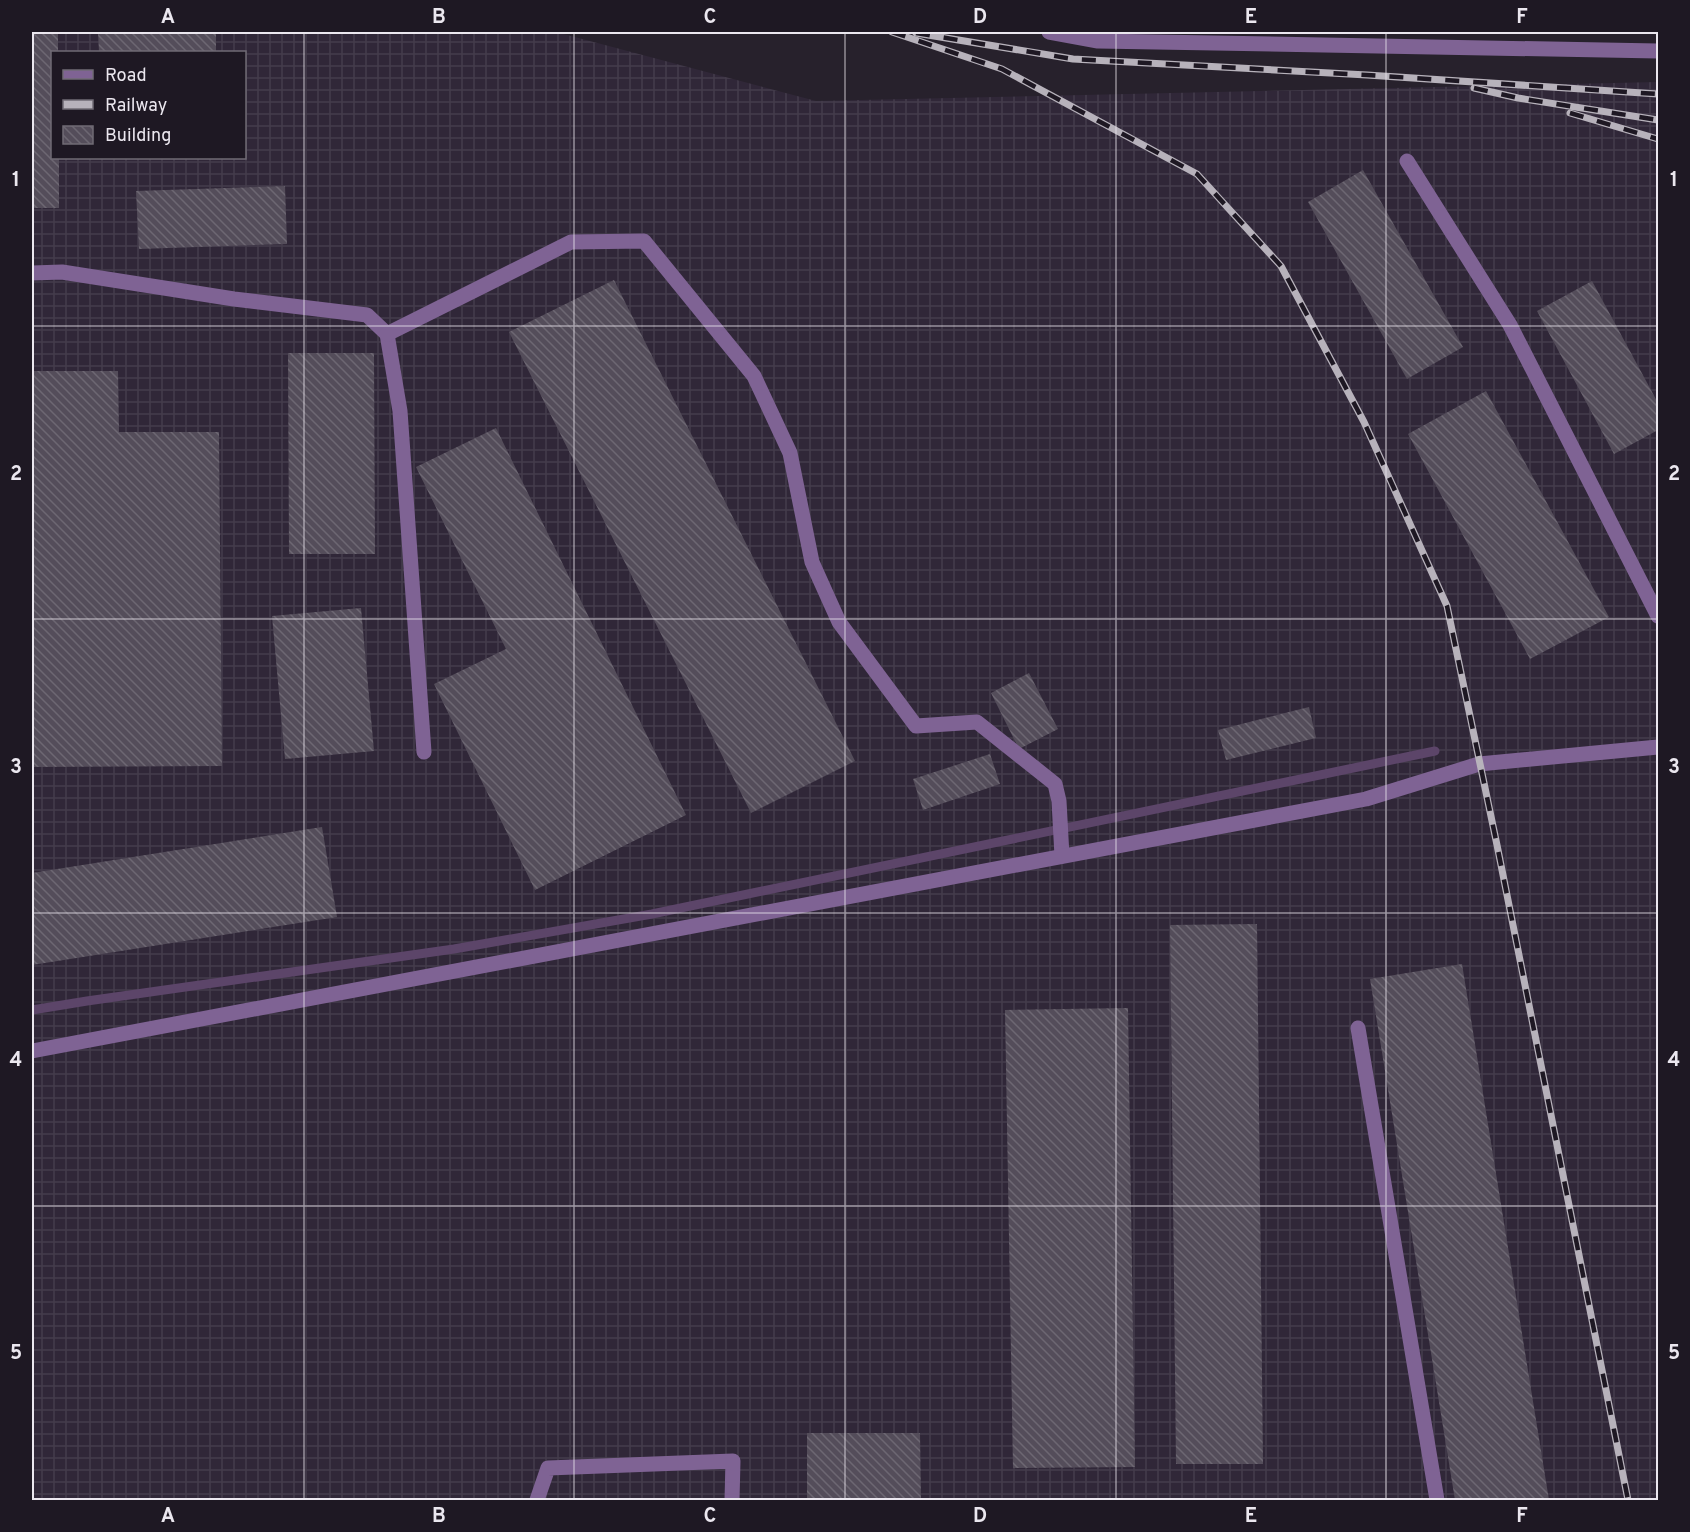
<svg xmlns="http://www.w3.org/2000/svg" width="1690" height="1532" font-family="Overpass,sans-serif">
  <style>
    .industrial { fill: url(#industrial-grid); fill-rule: evenodd }
    .lines { fill: none; stroke-linecap: round; stroke-linejoin: round }
    .stream { stroke: #5c4569; stroke-width: 9 }
    .building { fill: url(#building-back-hatch) }
    .minor { stroke: #7f6394; stroke-width: 15 }
    .rail-casing { stroke: #b7b2bb; stroke-width: 7 }
    .rail { stroke: #1e1823; stroke-width: 4.5; stroke-dasharray: 14; stroke-linecap: butt }
    .grid { fill: none; stroke: #ebe7ef; stroke-width: 1.5; stroke-opacity: 0.55 }
    .neatline { fill: none; stroke: #ebe7ef; stroke-width: 2 }
    .grid-label { font-size: 20px; text-anchor: middle; font-weight: bold; fill: #ebe7ef }
  </style>
  <defs>
    <pattern id="industrial-grid" width="8" height="8" patternUnits="userSpaceOnUse" patternTransform="scale(1.5)"><rect width="8" height="8" fill="#302738"/><path d="M0 4h8M4 0v8" fill="none" stroke="#443c4b"/></pattern>
    <pattern id="building-back-hatch" width="6" height="6" patternUnits="userSpaceOnUse" patternTransform="scale(1.5)"><rect width="6" height="6" fill="#544d5a"/><path d="M-1 5l2 2M0 0l6 6M5-1l2 2" fill="none" stroke="#6d6772"/></pattern>
  </defs>
  <rect width="100%" height="100%" fill="#27212c"/>
  <path class="industrial" d="M32,32H556L816,101L1658,82V1500H32ZM52,52H244V158H52Z"/>
  <g class="lines">
    <polyline class="stream" points="32,1010 87,1001 454,949 652,914 1435,751"/>
  </g>
  <g class="building">
    <polygon points="32,32 58,32 58,52 52,52 52,158 59,158 59,208 32,208"/>
    <polygon points="98,32 216,32 216,52 99,52"/>
    <polygon points="1363,170 1463,347 1407,379 1308,202"/>
    <polygon points="285,186 287,244 139,249 136,191"/>
    <polygon points="614,280 855,761 751,813 509,332"/>
    <polygon points="1592,281 1658,403 1658,430 1614,454 1537,311"/>
    <polygon points="288,353 374,353 375,554 289,554"/>
    <polygon points="32,371 118,371 119,432 219,432 222,766 32,767"/>
    <polygon points="1486,391 1609,617 1530,659 1408,434"/>
    <polygon points="496,428 686,815 535,890 434,684 506,649 416,467"/>
    <polygon points="361,608 374,751 285,759 272,616"/>
    <polygon points="1029,673 1058,729 1019,749 991,693"/>
    <polygon points="1309,707 1316,738 1226,760 1218,730"/>
    <polygon points="990,754 1000,784 923,810 913,779"/>
    <polygon points="322,827 337,917 32,965 32,873"/>
    <polygon points="1257,924 1263,1464 1176,1464 1170,925"/>
    <polygon points="1462,964 1549,1500 1455,1500 1370,979"/>
    <polygon points="1128,1008 1135,1467 1013,1468 1005,1010"/>
    <polygon points="807,1433 920,1433 921,1500 807,1500"/>
  </g>
  <g class="lines">
    <g class="minor">
      <polyline points="1049,32 1098,41 1658,51"/>
      <polyline points="1407,161 1510,325 1658,616"/>
      <polyline points="32,273 62,272 234,299 367,315 387,334 400,411 424,752"/>
      <polyline points="387,334 571,242 644,241 754,376 790,453 812,562 839,622 916,726 977,722 1055,784 1059,801 1062,856"/>
      <polyline points="1358,1028 1437,1500"/>
      <polyline points="32,1051 1366,799 1479,764 1658,747"/>
      <polyline points="537,1500 548,1468 733,1461 732,1500"/>
    </g>
    <defs>
      <g id="rail">
        <polyline points="892,32 1002,69 1197,174 1281,266 1364,422 1447,606 1497,845 1628,1500"/>
        <polyline points="916,33 1073,59 1367,75 1658,94"/>
        <polyline points="1474,88 1518,98 1658,120"/>
        <polyline points="1570,113 1658,139"/>
      </g>
    </defs>
    <use href="#rail" class="rail-casing"/>
    <use href="#rail" class="rail"/>
  </g>
  <path class="grid" d="M304,32V1500M574,32V1500M845,32V1500M1116,32V1500M1386,32V1500M32,326H1658M32,619H1658M32,913H1658M32,1206H1658"/>
  <rect width="1690" height="1532" fill="none" stroke="#1e1823" stroke-width="66"/>
  <rect x="51" y="51" width="195" height="108" fill="#1e1823" stroke="#706b75" stroke-width="1.5"/>
  <rect x="63" y="70" width="30" height="9" fill="#7f6394" stroke="#706b75" stroke-width="1.5"/>
  <text x="105" y="81" font-size="18" fill="#ebe7ef">Road</text>
  <rect x="63" y="100" width="30" height="9" fill="#b7b2bb" stroke="#706b75" stroke-width="1.5"/>
  <text x="105" y="111" font-size="18" fill="#ebe7ef">Railway</text>
  <rect x="63" y="126" width="30" height="18" fill="url(#building-back-hatch)" stroke="#706b75" stroke-width="1.5"/>
  <text x="105" y="141" font-size="18" fill="#ebe7ef">Building</text>
  <rect x="33" y="33" width="1624" height="1466" class="neatline"/>
  <g class="grid-label">
    <text x="168" y="23">A</text>
    <text x="439" y="23">B</text>
    <text x="710" y="23">C</text>
    <text x="980" y="23">D</text>
    <text x="1251" y="23">E</text>
    <text x="1522" y="23">F</text>
    <text x="16" y="186">1</text>
    <text x="1674" y="186">1</text>
    <text x="16" y="480">2</text>
    <text x="1674" y="480">2</text>
    <text x="16" y="773">3</text>
    <text x="1674" y="773">3</text>
    <text x="16" y="1066">4</text>
    <text x="1674" y="1066">4</text>
    <text x="16" y="1359">5</text>
    <text x="1674" y="1359">5</text>
    <text x="168" y="1522">A</text>
    <text x="439" y="1522">B</text>
    <text x="710" y="1522">C</text>
    <text x="980" y="1522">D</text>
    <text x="1251" y="1522">E</text>
    <text x="1522" y="1522">F</text>
  </g>
</svg>
